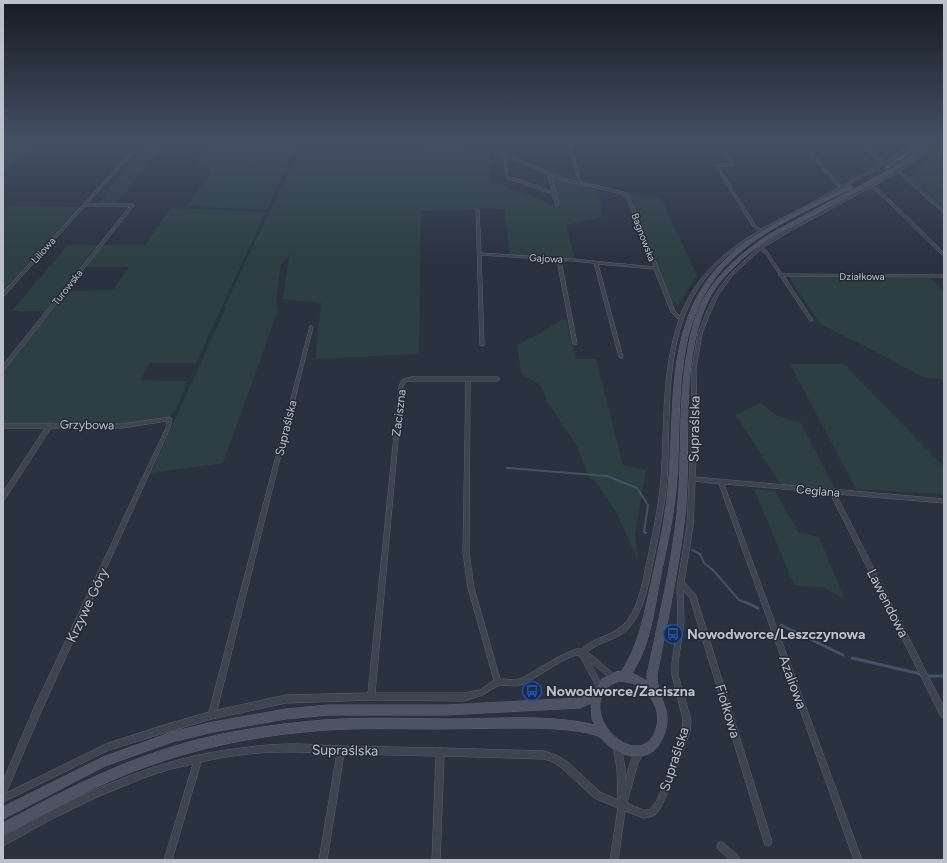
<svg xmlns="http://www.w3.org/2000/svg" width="947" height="863" font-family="Figtree,sans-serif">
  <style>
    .green { fill: #2d3f42 }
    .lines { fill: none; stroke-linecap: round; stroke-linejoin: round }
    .stream-far1 { stroke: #445168; stroke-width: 2 }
    .stream { stroke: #445168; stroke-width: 3 }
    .minor-casing { stroke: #5c626d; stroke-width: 1 }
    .secondary-casing { stroke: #5c626d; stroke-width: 1 }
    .minor { fill: #3e4450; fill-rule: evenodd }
    .secondary { fill: #4d5362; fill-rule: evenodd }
    .labels { text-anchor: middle; stroke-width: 3; stroke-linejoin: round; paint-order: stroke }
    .far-street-label { font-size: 10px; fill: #bbc0ca; stroke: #232935 }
    .street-label { font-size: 12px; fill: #bbc0ca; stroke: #232935 }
    .near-street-label { font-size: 14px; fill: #bbc0ca; stroke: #232935 }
    .near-poi-label { font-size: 14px; font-weight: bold; fill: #bbc0ca; stroke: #232935; text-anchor: start }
  </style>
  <rect width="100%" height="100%" fill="#2a3240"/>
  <g class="green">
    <polygon points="3,140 41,140 3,171"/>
    <polygon points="148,140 168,140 116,204 98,203"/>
    <polygon points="210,140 299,140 267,210 187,206 212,171 192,164"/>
    <polygon points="420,140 465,140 465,150 490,150 489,151 491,181 559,207 552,176 594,189 599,192 602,217 566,225 575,259 510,255 504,209 421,211 419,354 315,359 321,303 283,299 289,255 281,264 276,300 278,310 223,463 151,473 226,307 224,307 297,154 418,152"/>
    <polygon points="944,142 944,211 907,177 910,177"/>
    <polygon points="624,192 661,198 697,275 679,305 672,302"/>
    <polygon points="7,206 80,207 3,292 3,210"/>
    <polygon points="170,208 266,212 196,363 150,363 140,380 188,381 175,410 167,418 130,423 3,424 3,372 67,291 113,290 129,267 85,267 103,245 145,245"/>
    <polygon points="68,245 97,245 45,311 12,311"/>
    <polygon points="788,276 930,278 944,293 944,379 922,377 865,346 821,325"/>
    <polygon points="566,319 576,359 596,359 623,465 646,470 635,534 638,561 617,513 596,482 589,477 577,446 547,401 542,389 538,383 524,376 521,372 517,345 543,332 561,320"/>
    <polygon points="790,364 844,364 944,467 944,494 856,489"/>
    <polygon points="761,403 775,415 801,423 835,489 781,485 736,415"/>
    <polygon points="754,489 775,491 798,532 819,537 844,598 824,588 794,585"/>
  </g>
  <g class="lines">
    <g class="stream-far1">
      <polyline points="507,468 607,476 637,488 648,505 644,532 646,533"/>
      <polyline points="692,550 700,554 704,563 713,570 739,600 747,603"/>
    </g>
    <g class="stream">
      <polyline points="745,602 758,608"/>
      <polyline points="781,625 843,655"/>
      <polyline points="852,658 921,674"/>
      <polyline points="927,676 944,676"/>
    </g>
    <defs>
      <g id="minor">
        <polygon points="142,140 144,140 87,204 132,204 134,205 5,369 3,370 3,365 130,206 85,206 4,296 3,296 3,293"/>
        <path d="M568,140H570L581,182L624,192L629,197L637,214L675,311L680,316C695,277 724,251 759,231L753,227L715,165L716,164H732L715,140H717L735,165L734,166H718L756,226L761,229L806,206L840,187L835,183L807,152V150H809L837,181L842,186L884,163L878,161L857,140H859L880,159L886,162L901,151L914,140H916C898,159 876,170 853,182C837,191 822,201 806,209C766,229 725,248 699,287C663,342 671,416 667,479C665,506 659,531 654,558C649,580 645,609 630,627C619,640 600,641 587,652L593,656L615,675L616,677L615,679L613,680L611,679L590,662L603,688L602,690L600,691L598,690L580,656L576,655L562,661L526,683L517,686L499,685L483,695L464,701L371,700L286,703L212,719L161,734L109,750L3,802V794H4H3V781L34,708L166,428L167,421L122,428H51L5,499H3V492L45,428H3V424H48L50,423L52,424H122L170,417L172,419L170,428L40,714L6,793L108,743L161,726L209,712L310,326H312L313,327L217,710L286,695L368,693L399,386L402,380L410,377H498L500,379L498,381H470L469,552L474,588L500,679L517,680L524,677L558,657L576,649H581C594,637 615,636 627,621C640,603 643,579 648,557C653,532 659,506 661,479C665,426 661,371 679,320L671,312L654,269L598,264L623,357L621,359L619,357L594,263L561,260L577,344L575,345L573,344L557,260L481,255L484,345L482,346L480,345L476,209L479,210L481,253L573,259L654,267L633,214L626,197L622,194L561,180L553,176L552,177L559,205L556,206L552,193L546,192L506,178L504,156L491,150C496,149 501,154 508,153V154L507,155L563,178L578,182ZM507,157L550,175L548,177L552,190L550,191L548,190L508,176ZM410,381H466L463,552L468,588L494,680L480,690L464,693H375L403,386L406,382Z"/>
        <path d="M935,140H937L918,158L900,171L944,211V214L898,172L871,187L878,189L887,197L944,253V256H943L885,199L876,191L869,188L794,229L762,248L767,251L782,274L944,275V277L784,276L813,320L811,321H810L780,276L778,275L779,274L765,253L760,250L732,276L719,294L710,313L702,334L696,368L697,441L695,477L944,499V503L836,494L944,707V718L941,717L830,493L724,484L862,860H854L719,484L695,481L693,526L684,582L695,594L696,596L772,842L771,845L768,846L765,845L764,842L690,598L683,590L684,622L678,663V675L691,720L690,731L671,785L661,807L657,813L655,815L649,817L643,818L625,811L618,860H610L618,808L594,798L562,768L551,761L544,759L444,756L440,860H432L436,756L344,754L327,860H319L337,753C323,753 310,752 296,752C264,751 232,755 201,762L172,860H164L193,764L171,769L146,777L99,796L52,819L3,846V837C77,795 156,757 242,748C260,745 278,744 296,744C311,744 326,746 341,746C373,747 406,747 438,748L440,747L442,748L544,751L556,755L568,762L600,792L618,800L617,768L613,746L614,743L617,742L620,743L621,746L625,768V782C628,771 631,753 641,747L644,748L645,751L638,763L627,803L643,810H649L656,802L664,784L682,731L683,720L672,675V663L678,622L677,587L687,526L691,441L692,368L698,334L706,313L715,294L730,274L759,247L792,227L897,170L916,156Z"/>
        <polygon points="721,842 724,843 739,857 740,860 730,860 718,849 717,846 718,843"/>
      </g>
      <g id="secondary">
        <polygon points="920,140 924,140 902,159 887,169 885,169 885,167 900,157"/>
        <path d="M927,140H931L908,161L895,170C867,186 838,201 809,217C782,231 754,245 733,268C722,278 712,291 706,305C679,366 692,449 685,515C679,569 667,622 657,675C657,700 675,711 663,737C659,746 655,752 645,755C633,759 619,753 609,746C605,743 603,738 598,736C576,728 538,728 515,728C489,728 464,729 438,729C394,729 349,727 304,732C252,737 198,748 148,766C113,778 80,795 47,812C32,819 18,828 3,835V823C50,798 97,773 148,755C197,737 251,727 303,722C353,716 404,719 454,719C501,719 549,714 595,725L592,719L591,703L580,708L446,715H329L286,719L213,732L172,742L105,766L3,819V807L103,757L172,732L213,722L286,709L329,705H446L580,698L593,692L602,679L618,671L621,672C641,642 645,608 653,575C660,543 667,510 669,477C675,401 665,316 727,258C761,226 807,208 848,186H852V188C810,209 764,228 730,261C671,318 682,402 677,477C675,512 667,545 660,579C654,611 650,646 632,673L647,681V675C658,622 671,568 677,514C683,459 677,402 688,348C691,332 695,316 702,302C718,272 743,252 770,234L893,168L906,159ZM619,681C625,682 631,682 637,685C652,694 662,712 656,729C642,774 577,719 608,687C611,684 615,683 619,681Z"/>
      </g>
    </defs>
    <use href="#minor" class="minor-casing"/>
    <use href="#secondary" class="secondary-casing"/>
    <use href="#minor" class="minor"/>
    <use href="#secondary" class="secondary"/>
  </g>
  <linearGradient id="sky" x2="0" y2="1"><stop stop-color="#171c23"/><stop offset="0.54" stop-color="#444f64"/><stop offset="1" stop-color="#444f64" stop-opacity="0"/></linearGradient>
  <rect width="947" height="261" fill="url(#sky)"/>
  <defs>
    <symbol id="bus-ring" viewBox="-11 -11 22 22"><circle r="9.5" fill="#232935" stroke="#1a4fb4" stroke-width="1.5"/><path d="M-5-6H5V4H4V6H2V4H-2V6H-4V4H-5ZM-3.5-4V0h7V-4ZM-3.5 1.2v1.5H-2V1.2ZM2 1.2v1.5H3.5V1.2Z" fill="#1a4fb4"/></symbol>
  </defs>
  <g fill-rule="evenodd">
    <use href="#bus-ring" x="662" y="623" width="22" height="22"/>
    <use href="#bus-ring" x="521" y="680" width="22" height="22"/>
  </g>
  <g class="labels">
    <g class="far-street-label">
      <text transform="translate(644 237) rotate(69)" y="4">Bagnowska</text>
      <text transform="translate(43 250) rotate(-48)" y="4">Liliowa</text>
      <text transform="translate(546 258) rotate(3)" y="4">Gajowa</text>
      <text x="862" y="280">Działkowa</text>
      <text transform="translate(67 287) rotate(-52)" y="4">Turowska</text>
    </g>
    <g class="street-label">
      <text transform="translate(399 413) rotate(-83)" y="4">Zaciszna</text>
      <text transform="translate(87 425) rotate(1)" y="4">Grzybowa</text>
      <text transform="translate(286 428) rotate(-76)" y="4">Supraślska</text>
      <text transform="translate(818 491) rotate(5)" y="4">Ceglana</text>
    </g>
    <g class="near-street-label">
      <text transform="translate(694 429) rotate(-89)" y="5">Supraślska</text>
      <text transform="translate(888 603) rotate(63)" y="5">Lawendowa</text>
      <text transform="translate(87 605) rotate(-65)" y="5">Krzywe Góry</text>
      <text transform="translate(793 682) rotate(70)" y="5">Azaliowa</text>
      <text transform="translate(728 711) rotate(73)" y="5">Fiołkowa</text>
      <text transform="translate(345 750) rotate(1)" y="5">Supraślska</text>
      <text transform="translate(674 759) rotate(-72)" y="5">Supraślska</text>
    </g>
    <g class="near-poi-label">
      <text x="687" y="639">Nowodworce/Leszczynowa</text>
      <text x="546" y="696">Nowodworce/Zaciszna</text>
    </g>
  </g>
  <rect width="947" height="863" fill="none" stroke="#bbc0ca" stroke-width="8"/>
</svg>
